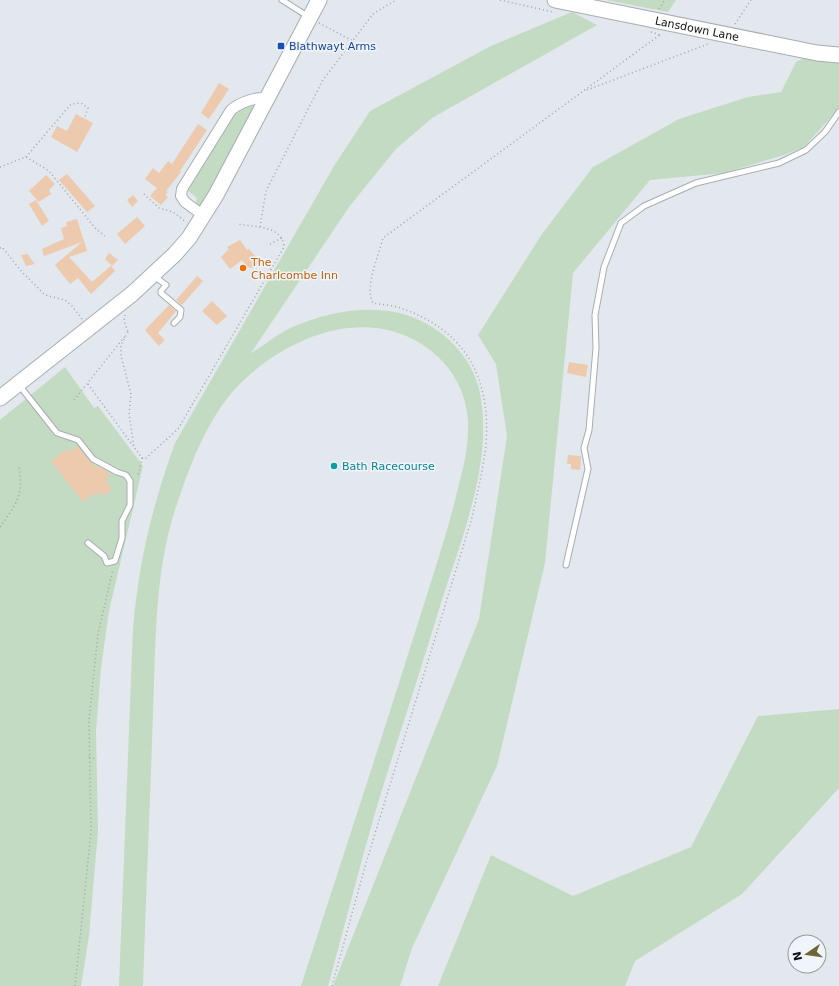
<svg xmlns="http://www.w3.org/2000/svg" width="839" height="986" font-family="'DejaVu Sans',sans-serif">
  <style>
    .green { fill: #c3dbc3 }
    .building { fill: #edc9ae }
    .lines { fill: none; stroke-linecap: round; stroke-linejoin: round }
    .lane-casing { stroke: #a7adb2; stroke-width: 7 }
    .street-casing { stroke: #a7adb2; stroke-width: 12 }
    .secondary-casing { stroke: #a7adb2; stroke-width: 17 }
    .path { stroke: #a0a4a8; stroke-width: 1.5; stroke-dasharray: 1 3; stroke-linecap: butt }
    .lane { stroke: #fff; stroke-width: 5 }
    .street { stroke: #fff; stroke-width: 10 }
    .secondary { stroke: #fff; stroke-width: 15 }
    .transit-dot { fill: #1a4fb4; stroke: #eff5fa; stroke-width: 1.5 }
    .food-dot { fill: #e8710a; stroke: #eff5fa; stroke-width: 1.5 }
    .culture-dot { fill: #0f9aa8; stroke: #eff5fa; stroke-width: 1.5 }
    .labels { text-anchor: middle; stroke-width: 3; stroke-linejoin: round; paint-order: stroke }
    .street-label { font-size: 11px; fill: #101213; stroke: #eff5fa }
    .transit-label { font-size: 11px; fill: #164399; stroke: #eff5fa; text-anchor: start }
    .food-label { font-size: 11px; fill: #c56008; stroke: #eff5fa; text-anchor: start }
    .culture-label { font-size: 11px; fill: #0d838f; stroke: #eff5fa; text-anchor: start }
  </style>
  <rect width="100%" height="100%" fill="#e2e8ed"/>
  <g class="green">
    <polygon points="606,0 676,0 668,12"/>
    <path d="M572,12L597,25L432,118L396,149L349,207L251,353C265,345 278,333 293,327C334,309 387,301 427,324C452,338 472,361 479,389C495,458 462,537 441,603C425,656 408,708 391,761C367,835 349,911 328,986H301C342,859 384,732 424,604C436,566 449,527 458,488C464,466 469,444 468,421C466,392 453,368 430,350C372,305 294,333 245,379C210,411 192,460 177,504C154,570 156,644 153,714C150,804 146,895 143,986H119L133,628C139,561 152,507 175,443L334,166L370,111L491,46Z"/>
    <polygon points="812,54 839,58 839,108 804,147 784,155 724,173 650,180 573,273 545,563 497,766 412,948 400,986 333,986 479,619 507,436 496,364 478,335 542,234 593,167 679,119 748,97 781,92 796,62"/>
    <polygon points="261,102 201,210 195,206 197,198 188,191 232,115 238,108"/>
    <polygon points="65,367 94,408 98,406 143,466 109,611 101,668 96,731 98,831 89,936 81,986 0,986 0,420"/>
    <polygon points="839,709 839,788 742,894 635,961 625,986 438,986 491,855 573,896 691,847 758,716"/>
  </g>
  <g class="building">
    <polygon points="219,83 229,89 209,119 201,113"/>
    <polygon points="76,114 93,123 77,152 51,137 57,126 67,131"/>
    <polygon points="198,124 207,130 180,171 181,172 166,191 168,192 165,195 168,197 161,205 150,196 157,188 145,179 153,168 159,173 168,161 172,164"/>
    <polygon points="67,174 95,206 87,212 59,180"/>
    <polygon points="46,175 55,184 49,190 51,194 39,202 29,191"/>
    <polygon points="133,195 138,201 132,207 127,200"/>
    <polygon points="36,200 49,221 42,226 29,204"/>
    <polygon points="137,217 145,226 125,244 117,234"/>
    <polygon points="77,219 87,251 69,257 92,282 111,266 115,271 91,294 78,278 70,284 55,265 82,242 44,256 42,249 64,239 61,228 67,226 66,222"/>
    <polygon points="240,240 247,250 249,249 257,258 257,264 253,268 247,267 242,260 230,269 221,257 229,249 227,247"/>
    <polygon points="109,253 118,260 112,266 105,259"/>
    <polygon points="28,254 33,262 35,264 26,266 21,255"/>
    <polygon points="197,276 203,281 182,305 176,300"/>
    <polygon points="212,301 227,316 217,325 202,311"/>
    <polygon points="169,305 176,311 158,333 165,340 159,346 145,330"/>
    <polygon points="569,362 588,365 586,377 567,373"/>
    <polygon points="77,446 96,468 98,466 105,470 110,476 105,480 112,489 103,496 100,492 96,496 94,493 83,502 51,461 66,449 69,452"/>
    <polygon points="568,455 581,456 580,470 571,469 571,464 567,464"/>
  </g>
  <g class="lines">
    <defs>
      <g id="lane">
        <polyline points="282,0 309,17"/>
        <polyline points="154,276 166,285 161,291 161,293 181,310 180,317 174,323"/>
        <polyline points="19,385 57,433 78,440 93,459 117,472 126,475 130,481 130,505 122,521 122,538 115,561 107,563 104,556 88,543"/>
        <polyline points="566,565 588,469 584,448 589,430 596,348 595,315 604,267 621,223 644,206 696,183 779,163 806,150 825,132 839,112"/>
      </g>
      <path id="street" d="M204,216L185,202L181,196L182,189L231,110C239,103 259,95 269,99"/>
      <g id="secondary">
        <path id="s1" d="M555,0L817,53L839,55"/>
        <polyline points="0,398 132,294 175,254 189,238 216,195 319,0"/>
      </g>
    </defs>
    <use href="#lane" class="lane-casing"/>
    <use href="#street" class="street-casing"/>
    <use href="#secondary" class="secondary-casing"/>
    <g class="path">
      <polyline points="500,0 553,12"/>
      <polyline points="659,9 665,0"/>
      <polyline points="319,23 353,41"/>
      <polyline points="735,24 751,0"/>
      <polyline points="651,32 660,35"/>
      <polyline points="587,90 708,44"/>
      <polyline points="26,157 71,104 81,103 88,108 85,117"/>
      <polyline points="0,167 26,157 49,171 96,229 105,236"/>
      <polyline points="144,194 159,208 173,212 186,222"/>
      <polyline points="260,227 266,191 323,80 373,14 396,0"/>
      <polyline points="270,244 282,238"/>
      <polyline points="0,248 2,247 22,272 45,295 65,300 72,306 82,319"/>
      <polyline points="125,315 124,321 128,332"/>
      <polyline points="128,332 121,345 121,356 131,394 129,414 134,447 142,458 139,473 136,476"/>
      <polyline points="88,384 133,446"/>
      <polyline points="74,400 126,335"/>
      <path d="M142,458L145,459L178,429L284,247C283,225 253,227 238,224"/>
      <path d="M0,527C16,504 24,496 19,467"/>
      <polyline points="89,757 96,759"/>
      <polyline points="75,986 91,832 89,720 98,634 113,569"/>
      <path d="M332,986L366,863L471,521C477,496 483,470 486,444C491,379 466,331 403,309C394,305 383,305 373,303C364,287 379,255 383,238L661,34"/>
    </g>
    <use href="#lane" class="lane"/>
    <use href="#street" class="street"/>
    <use href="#secondary" class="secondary"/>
  </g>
  <rect class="transit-dot" x="277" y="42" width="8" height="8" rx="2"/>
  <circle class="food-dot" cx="243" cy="268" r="4"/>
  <circle class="culture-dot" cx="334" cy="466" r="4"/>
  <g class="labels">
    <g class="street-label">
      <text dy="4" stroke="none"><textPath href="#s1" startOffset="145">Lansdown Lane</textPath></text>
    </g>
    <g class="transit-label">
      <text x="289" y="50">Blathwayt Arms</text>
    </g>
    <g class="food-label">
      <text x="251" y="266">The<tspan x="251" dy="13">Charlcombe Inn</tspan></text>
    </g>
    <g class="culture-label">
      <text x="342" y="470">Bath Racecourse</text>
    </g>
  </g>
  <g transform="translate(807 954) rotate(257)"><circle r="19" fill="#eff5fa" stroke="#969a9e"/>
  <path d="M0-3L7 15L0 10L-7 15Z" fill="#6c6734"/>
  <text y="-6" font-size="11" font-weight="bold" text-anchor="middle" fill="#101213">N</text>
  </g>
</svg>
